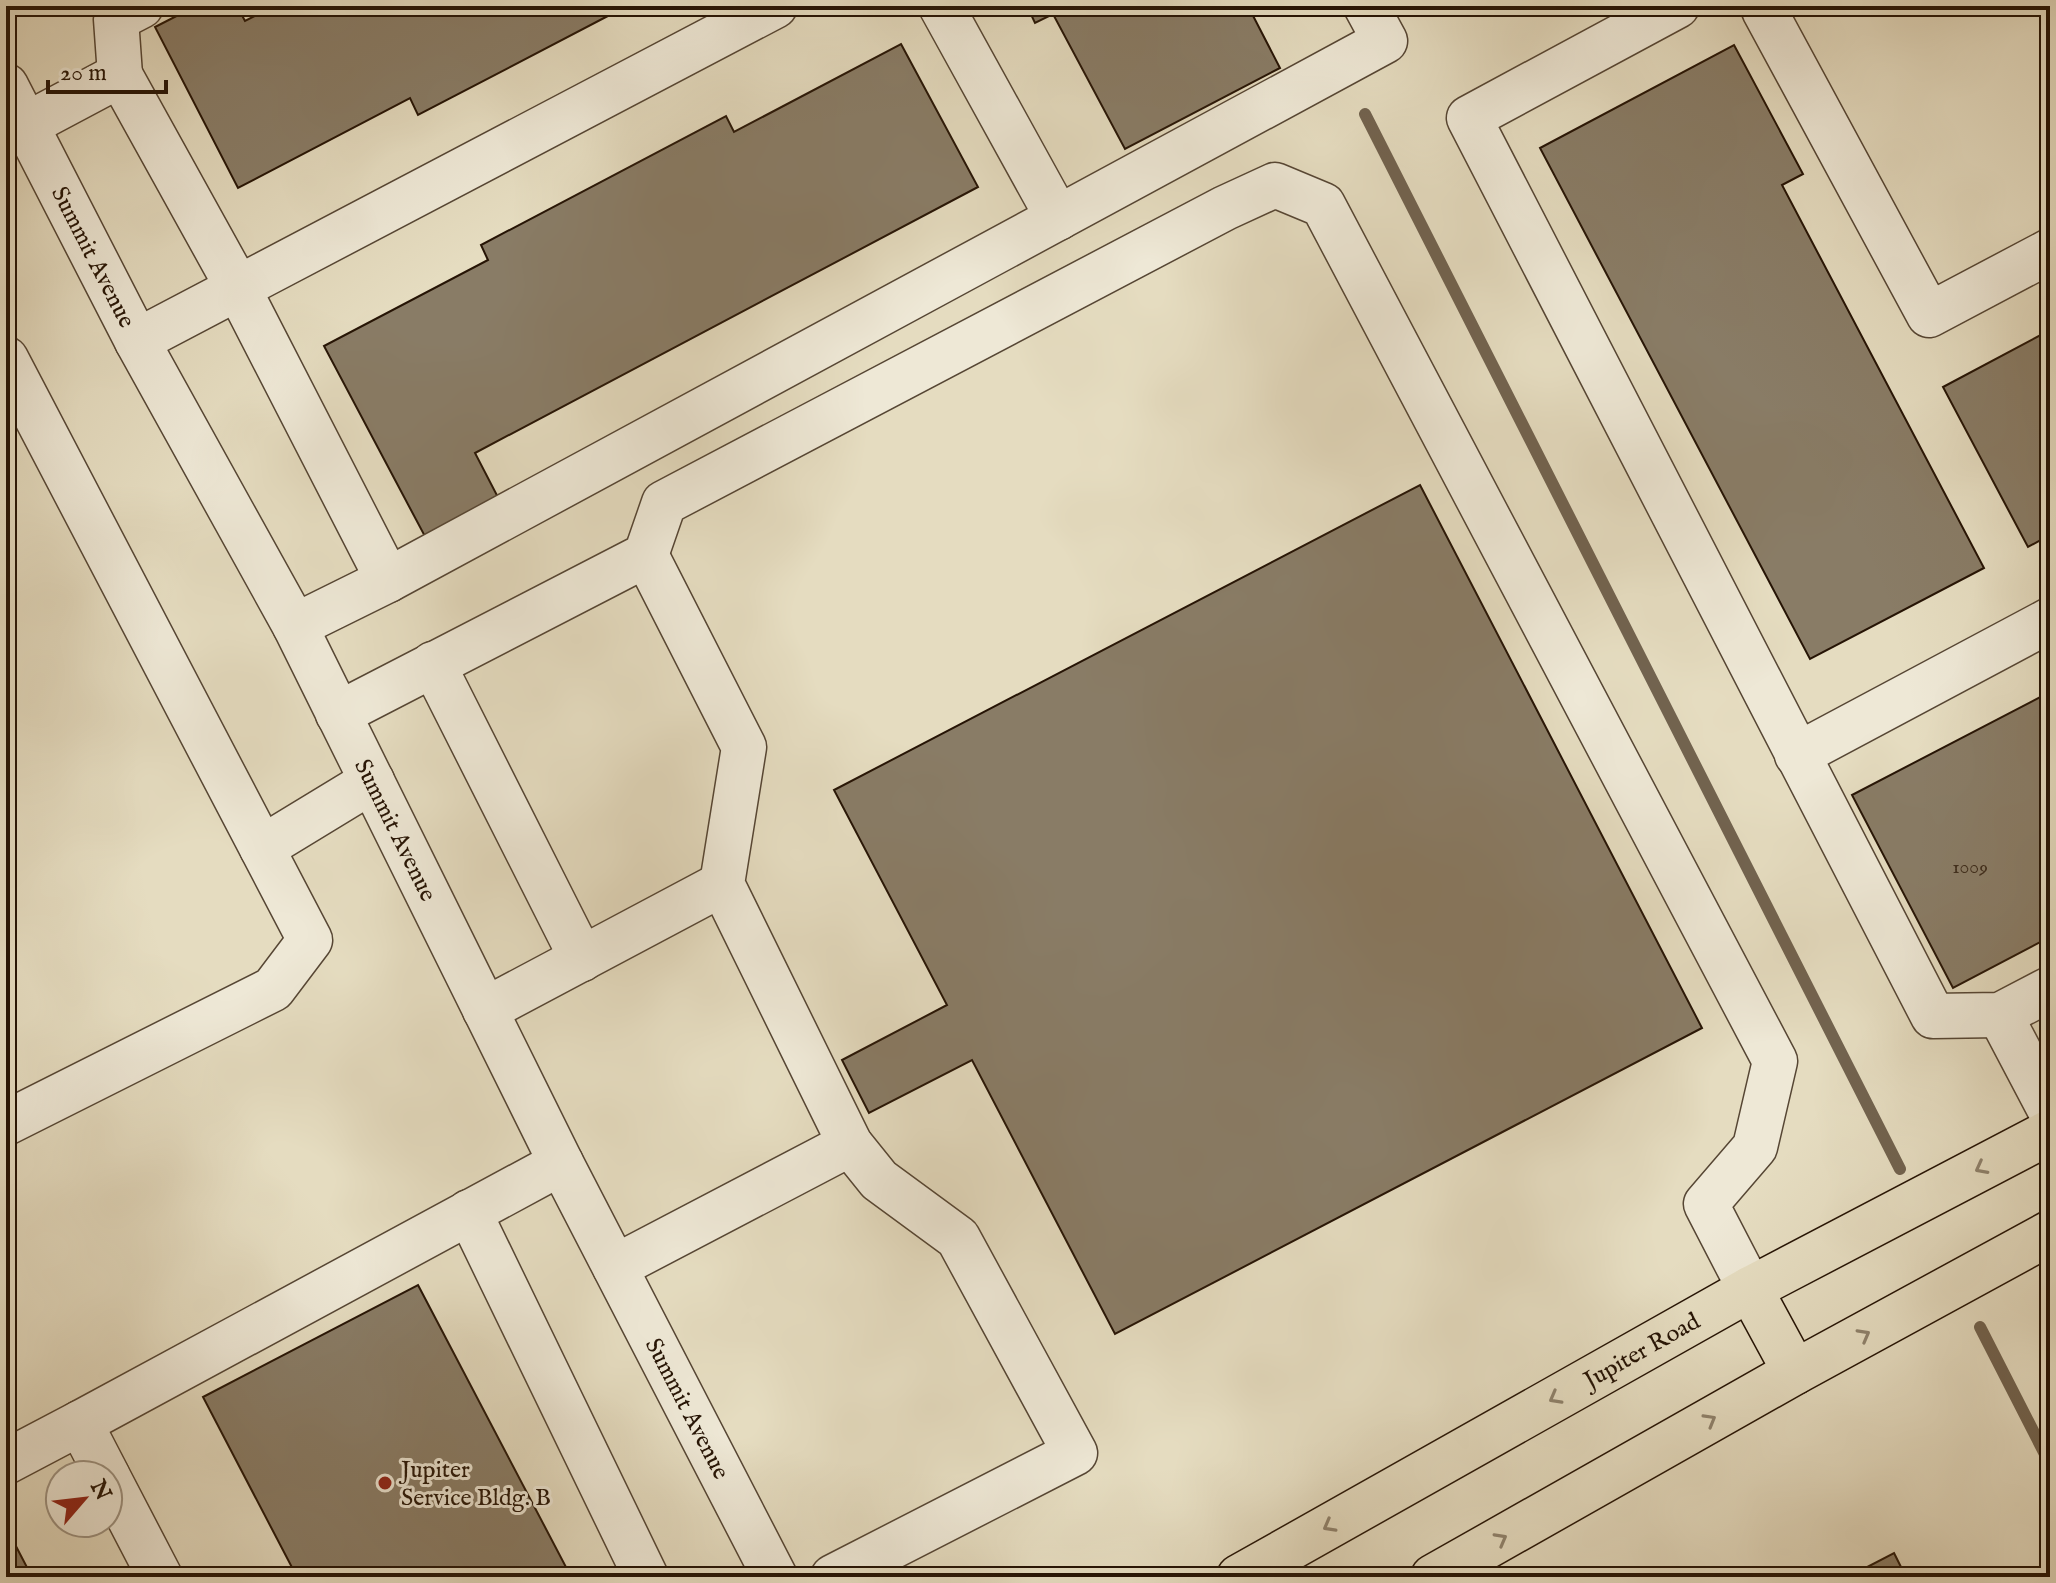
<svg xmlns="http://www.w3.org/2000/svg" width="2056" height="1583" font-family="'IM FELL English',serif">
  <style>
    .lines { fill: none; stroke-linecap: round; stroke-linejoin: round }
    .stream { stroke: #72634f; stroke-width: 12 }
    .building { fill: #897c66; stroke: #261405; stroke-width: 2 }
    .minor-casing { stroke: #564634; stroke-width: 47 }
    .major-casing { stroke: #261405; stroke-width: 47 }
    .minor { stroke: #eee8d6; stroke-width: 44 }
    .major { stroke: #e5dcc0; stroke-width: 44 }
    .oneway { stroke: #8f826c }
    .poi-dot { fill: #8f2418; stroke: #eee8d6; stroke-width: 3 }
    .labels { text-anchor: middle; stroke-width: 6; stroke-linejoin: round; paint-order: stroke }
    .number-label { font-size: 20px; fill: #3f2e1d }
    .street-label { font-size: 24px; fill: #261405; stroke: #eee8d6 }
    .poi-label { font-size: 24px; fill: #261405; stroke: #eee8d6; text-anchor: start }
  </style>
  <rect width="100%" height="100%" fill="#e5dcc0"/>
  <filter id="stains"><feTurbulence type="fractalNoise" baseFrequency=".0025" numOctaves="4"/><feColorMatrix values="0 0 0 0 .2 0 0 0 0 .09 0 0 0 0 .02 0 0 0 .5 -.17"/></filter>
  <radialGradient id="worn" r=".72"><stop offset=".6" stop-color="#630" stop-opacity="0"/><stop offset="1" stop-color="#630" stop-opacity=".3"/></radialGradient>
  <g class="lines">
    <g class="stream">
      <polyline points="1365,114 1900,1169"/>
      <polyline points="1980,1327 2050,1464"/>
    </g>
  </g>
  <g class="building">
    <polygon points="196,6 237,6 245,21 274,6 627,6 418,115 410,98 238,188 155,27"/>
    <polygon points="1027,6 1248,6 1280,68 1125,149 1053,14 1035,23"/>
    <polygon points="901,44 978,187 475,453 502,505 429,544 324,346 488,260 481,245 726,116 734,132"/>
    <polygon points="1734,45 1803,174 1782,185 1984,568 1810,659 1540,148"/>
    <polygon points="2050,330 2050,535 2028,547 1943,387"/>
    <polygon points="1420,485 1702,1028 1115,1334 972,1060 869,1113 842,1060 947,1005 834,790"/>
    <polygon points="2050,692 2050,937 1953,988 1852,795"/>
    <polygon points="418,1285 567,1569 551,1577 297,1577 203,1397"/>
    <polygon points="6,1527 32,1577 6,1577"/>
    <polygon points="1894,1553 1906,1577 1848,1577"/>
  </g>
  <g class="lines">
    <defs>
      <g id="minor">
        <polyline points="941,6 1058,218"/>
        <polyline points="1677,6 1469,118 1933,1016 2000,1015 2050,989"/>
        <polyline points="1764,10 1929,315 2050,251"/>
        <polyline points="120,75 238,288 388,580"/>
        <path id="s1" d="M6,86L137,341L295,626L561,1163L775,1577"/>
        <polyline points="26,125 120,75 116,19 141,6"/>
        <polyline points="137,341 775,6"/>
        <polyline points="6,359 310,940 273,989 6,1123"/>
        <polyline points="646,555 744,747 722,884 850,1144 879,1180 958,1238 1075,1453 833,1577"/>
        <polyline points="295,626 388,580 1385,41 1366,6"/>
        <polyline points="433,664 582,959"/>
        <polyline points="338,714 646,555 664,503 1225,208 1275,185 1323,205 1775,1061 1755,1147 1706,1204 1750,1289"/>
        <polyline points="1797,755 2050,620"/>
        <polyline points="262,848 372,781"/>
        <polyline points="485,1010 722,884"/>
        <polyline points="2000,1015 2050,1110"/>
        <polyline points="469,1212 646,1577"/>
        <polyline points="615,1267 850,1144"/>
        <polyline points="6,1462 80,1423"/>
        <polyline points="107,1475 80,1423 561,1163"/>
        <polyline points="108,1477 160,1577"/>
      </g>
      <g id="major">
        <polyline points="1750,1289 1795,1372"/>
        <path id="s2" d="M1239,1577L1750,1289L2050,1132"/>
        <polyline points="1433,1577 1795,1372 2050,1233"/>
      </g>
    </defs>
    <use href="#minor" class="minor-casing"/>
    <use href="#major" class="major-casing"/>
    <use href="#minor" class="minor"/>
    <use href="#major" class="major"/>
  </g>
  <defs><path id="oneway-chevron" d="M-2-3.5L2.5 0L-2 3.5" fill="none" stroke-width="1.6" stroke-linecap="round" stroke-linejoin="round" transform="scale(2)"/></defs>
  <g class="oneway">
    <use href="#oneway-chevron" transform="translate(1981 1168) rotate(152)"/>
    <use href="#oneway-chevron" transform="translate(1864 1335) rotate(-29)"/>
    <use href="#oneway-chevron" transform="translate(1555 1398) rotate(151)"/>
    <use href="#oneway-chevron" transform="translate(1710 1420) rotate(-30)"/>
    <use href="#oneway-chevron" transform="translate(1329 1526) rotate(151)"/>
    <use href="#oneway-chevron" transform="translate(1501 1539) rotate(-29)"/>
  </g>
  <circle class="poi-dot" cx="385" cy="1483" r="8"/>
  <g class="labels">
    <g class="number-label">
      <text x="1970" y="873">1009</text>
    </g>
    <g class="street-label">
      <text dy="8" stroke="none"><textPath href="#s1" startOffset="192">Summit Avenue</textPath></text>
      <text dy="8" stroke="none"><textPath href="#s1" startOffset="840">Summit Avenue</textPath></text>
      <text dy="8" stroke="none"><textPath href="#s2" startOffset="462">Jupiter Road</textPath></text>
      <text dy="8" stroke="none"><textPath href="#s1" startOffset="1488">Summit Avenue</textPath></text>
    </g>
    <g class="poi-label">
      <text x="401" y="1477">Jupiter<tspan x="401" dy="28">Service Bldg. B</tspan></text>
    </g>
  </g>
  <rect width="2056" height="1583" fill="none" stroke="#e5dcc0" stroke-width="32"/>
  <rect x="8" y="8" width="2040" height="1567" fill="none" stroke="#261405" stroke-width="4"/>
  <rect x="16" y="16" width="2024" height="1551" fill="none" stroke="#261405" stroke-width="2"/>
  <g transform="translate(84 1499) rotate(62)"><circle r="38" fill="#eee8d6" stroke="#9e9382" stroke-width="2"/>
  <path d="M0-6L14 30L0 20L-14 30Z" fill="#8f2418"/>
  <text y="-12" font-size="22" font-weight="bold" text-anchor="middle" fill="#261405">N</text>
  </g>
  <path d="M48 80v12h118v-12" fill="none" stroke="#261405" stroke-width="4"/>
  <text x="60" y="80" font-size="24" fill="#261405" stroke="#eee8d6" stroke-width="6" paint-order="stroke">20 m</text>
  <rect width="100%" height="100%" filter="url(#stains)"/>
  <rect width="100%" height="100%" fill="url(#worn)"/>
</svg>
